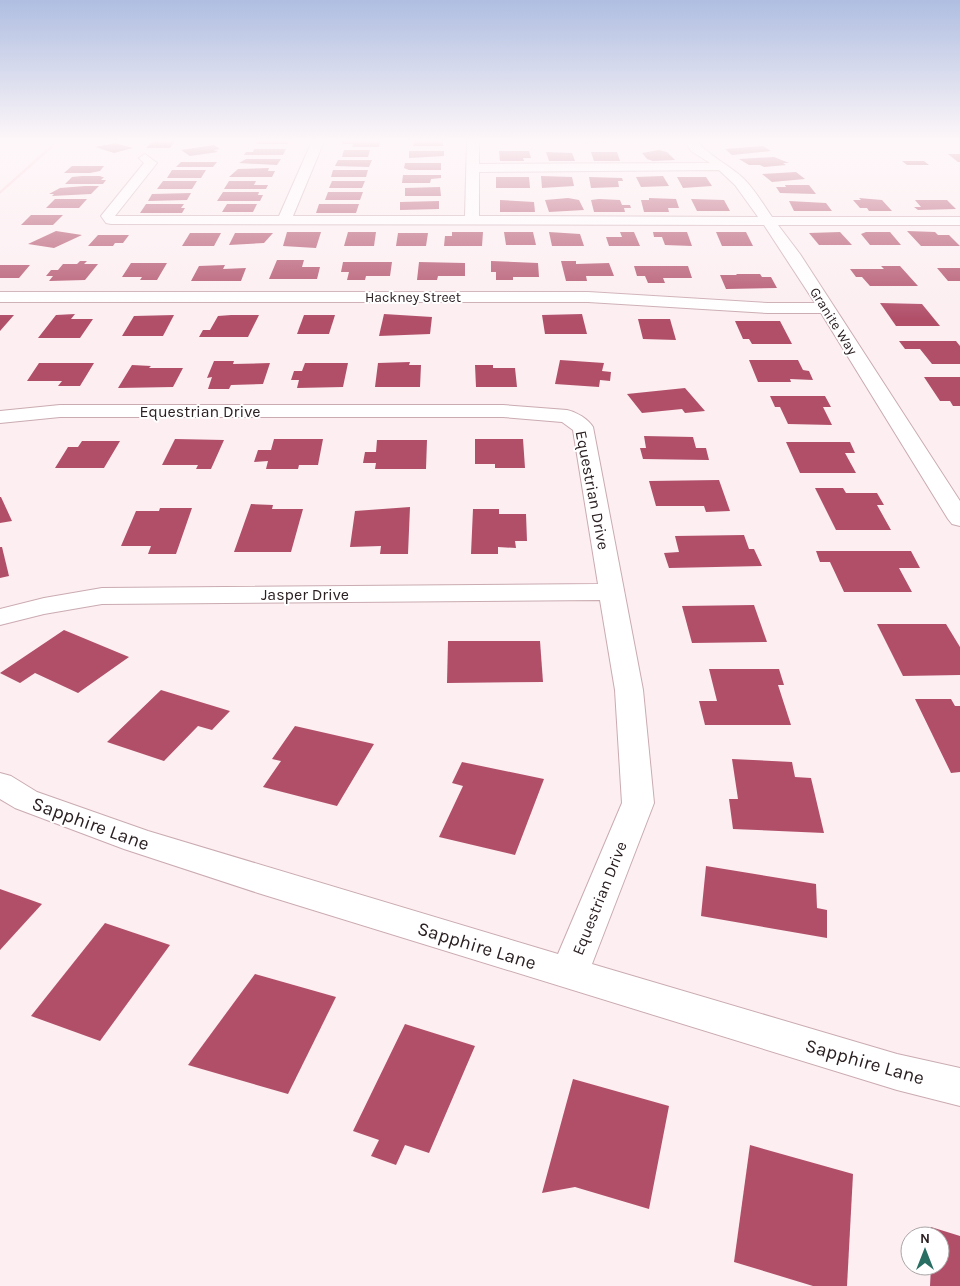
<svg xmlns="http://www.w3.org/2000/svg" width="960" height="1286" font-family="Karla,sans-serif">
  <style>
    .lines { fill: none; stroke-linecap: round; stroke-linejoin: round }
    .stream { fill: #facdd6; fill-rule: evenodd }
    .building { fill: #b14f69 }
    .minor-casing { stroke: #caabb1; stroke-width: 2 }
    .minor { fill: #fff; fill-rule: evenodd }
    .labels { text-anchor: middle; stroke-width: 4; stroke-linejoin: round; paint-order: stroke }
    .far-street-label { font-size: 14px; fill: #2b2022; stroke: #fff }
    .street-label { font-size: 16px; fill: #2b2022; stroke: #fff }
    .near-street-label { font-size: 19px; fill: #2b2022; stroke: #fff }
  </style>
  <rect width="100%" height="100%" fill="#fceef1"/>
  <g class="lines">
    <polygon class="stream" points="58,139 62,139 0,194 0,191"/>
  </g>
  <g class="building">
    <polygon points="162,139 177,139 170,148 146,148 153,141"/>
    <polygon points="258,139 290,139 288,144 256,144"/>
    <polygon points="585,139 612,139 613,142 586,142"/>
    <polygon points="343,140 381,140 379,147 352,147 353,144 342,144"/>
    <polygon points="414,140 443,140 443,146 413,146"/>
    <polygon points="115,143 133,148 114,153 95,147"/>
    <polygon points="214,145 220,149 214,150 218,152 190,156 181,150"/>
    <polygon points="763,146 771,151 732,155 725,149"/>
    <polygon points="254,149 286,149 283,155 244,155 246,152 253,152"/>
    <polygon points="344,150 370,150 368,157 342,157"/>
    <polygon points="659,150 667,152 675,160 653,161 647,159 642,153"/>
    <polygon points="409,151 444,151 444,156 409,158"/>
    <polygon points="499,151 529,151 531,158 523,158 524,161 500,161"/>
    <polygon points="546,152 572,153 575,161 549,161"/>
    <polygon points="591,152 617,152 620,161 594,161"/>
    <polygon points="948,154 960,154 960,162 958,162"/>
    <polygon points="774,157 789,163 783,163 786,165 764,167 760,165 749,165 739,159"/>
    <polygon points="246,159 281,159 277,165 239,163"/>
    <polygon points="338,160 372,160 369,167 335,166"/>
    <polygon points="902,161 924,161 929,165 907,165"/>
    <polygon points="181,162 217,162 213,167 176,167"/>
    <polygon points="405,163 441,163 441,170 409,170 404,168"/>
    <polygon points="72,166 104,166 100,171 90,173 64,173"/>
    <polygon points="269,168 268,171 275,171 272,177 229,177 238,169"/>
    <polygon points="172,170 206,170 201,178 167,178"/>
    <polygon points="333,170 368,170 366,177 331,177"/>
    <polygon points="796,172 805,179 772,182 762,174"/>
    <polygon points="403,175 441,175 441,178 431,179 430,183 402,183"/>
    <polygon points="82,176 102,176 100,177 104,177 101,180 106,180 103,184 65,184 72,177"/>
    <polygon points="541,176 572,177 574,186 542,188"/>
    <polygon points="663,176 669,186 641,187 636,177"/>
    <polygon points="496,177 529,177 530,188 496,188"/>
    <polygon points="589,177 622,178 623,181 618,181 619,187 591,188"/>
    <polygon points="677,177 706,177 712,186 683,188"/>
    <polygon points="163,181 197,181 192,189 157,189"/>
    <polygon points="229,181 256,181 254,185 268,185 266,189 224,189"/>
    <polygon points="332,181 365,181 362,188 329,188"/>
    <polygon points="785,185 809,185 816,194 780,193 776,187 786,187"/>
    <polygon points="85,186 99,186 91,194 52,196 54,194 49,194 60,188"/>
    <polygon points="440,187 441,196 405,196 405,188"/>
    <polygon points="223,192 259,192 258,195 263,195 260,201 217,201"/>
    <polygon points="328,192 363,192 360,200 325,200"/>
    <polygon points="191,193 187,200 148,201 152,194"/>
    <polygon points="568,198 579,200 584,210 549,212 545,200"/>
    <polygon points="649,198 676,199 679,208 668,208 669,212 644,212 641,200 649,200"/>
    <polygon points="859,198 882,200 892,211 869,211 867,208 860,208 853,200 861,200"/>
    <polygon points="55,199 87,199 79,208 46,208"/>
    <polygon points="599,199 620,200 622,205 630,205 631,208 624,208 625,212 594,212 591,200"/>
    <polygon points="691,199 724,200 730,211 697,211"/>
    <polygon points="500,200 534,202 535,212 500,212"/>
    <polygon points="915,200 947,200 956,209 918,210 914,207 921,207"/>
    <polygon points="439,201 439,209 400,210 400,202"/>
    <polygon points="789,201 826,203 832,211 794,211"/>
    <polygon points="146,204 184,204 181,208 185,208 182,213 140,213"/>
    <polygon points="227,204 257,204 253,212 222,212"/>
    <polygon points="319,204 359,204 356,213 316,213"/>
    <polygon points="31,215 63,215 53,225 21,225"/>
    <polygon points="56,231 82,235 54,248 28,244"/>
    <polygon points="907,231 935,232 938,235 949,235 960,246 921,246"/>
    <polygon points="287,232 321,232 316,248 283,246"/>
    <polygon points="348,232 376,232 374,246 344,246"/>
    <polygon points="452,232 483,232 482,246 444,246 445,236 452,236"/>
    <polygon points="504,232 533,232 536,245 506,245"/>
    <polygon points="549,232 580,234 584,246 552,246"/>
    <polygon points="620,232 634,232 640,246 609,246 606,237 622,237"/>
    <polygon points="653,232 687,232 692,246 665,245 662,237 654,237"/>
    <polygon points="716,232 746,232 753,246 722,246"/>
    <polygon points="840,232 852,245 819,245 809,233"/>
    <polygon points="866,232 890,232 901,245 870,245 861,234"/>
    <polygon points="190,233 221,233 214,246 182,246"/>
    <polygon points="235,233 273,233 264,243 229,245"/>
    <polygon points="398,233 428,233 426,246 396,246"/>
    <polygon points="98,235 129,235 123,243 115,243 113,246 88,246"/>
    <polygon points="277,260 304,260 302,267 320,267 317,279 269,279"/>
    <polygon points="80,261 87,261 84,264 98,264 85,280 49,281 53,276 46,276 51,270 58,270 63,264 77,264"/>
    <polygon points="491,261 538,263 539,277 513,277 513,280 496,280 496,272 491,272"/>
    <polygon points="561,261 576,261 576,264 609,263 614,276 586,276 587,281 566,281"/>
    <polygon points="343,262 392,262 390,276 366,276 365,280 347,280 349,272 341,272"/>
    <polygon points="419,262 465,263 465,276 438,276 437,280 417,280"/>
    <polygon points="131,263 167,263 157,280 140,280 142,277 122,277"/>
    <polygon points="0,265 30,265 19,278 0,278"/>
    <polygon points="225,265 223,269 246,268 241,281 191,281 199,266"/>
    <polygon points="634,266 688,266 692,278 663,278 665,283 648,283 645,276 637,276"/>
    <polygon points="881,266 900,266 918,286 870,286 862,277 856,277 850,269 884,269"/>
    <polygon points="937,268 960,268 960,281 948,281"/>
    <polygon points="736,274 760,274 762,277 771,277 777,288 726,289 720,275 737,275"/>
    <polygon points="880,303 922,304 940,326 896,326"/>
    <polygon points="75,314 71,319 93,319 80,338 38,338 56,315"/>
    <polygon points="384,314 432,317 430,334 379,336"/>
    <polygon points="582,314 587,334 545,334 542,315"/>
    <polygon points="0,315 14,315 0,331"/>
    <polygon points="174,315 163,336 122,336 134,316"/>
    <polygon points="231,315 259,315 248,337 199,337 203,330 210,330 218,316"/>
    <polygon points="304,315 335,315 329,334 297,334"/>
    <polygon points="638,319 670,319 676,340 643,339"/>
    <polygon points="735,321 780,321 792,344 752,344 749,339 743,339"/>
    <polygon points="899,341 956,341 960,346 960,364 932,364 920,349 905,349"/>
    <polygon points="560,360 604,363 602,371 611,372 610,381 600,380 599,387 555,384"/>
    <polygon points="749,360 798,360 803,370 809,371 813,380 790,379 791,382 758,382"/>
    <polygon points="214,361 234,361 233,364 270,363 263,384 231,385 229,389 208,389 212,377 207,378"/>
    <polygon points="410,362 409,365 421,365 420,387 375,387 378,363"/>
    <polygon points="39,363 94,363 80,386 58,386 62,381 27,381"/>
    <polygon points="305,363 348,363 343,387 297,388 299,380 291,380 294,371 302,371"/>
    <polygon points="132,365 151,366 149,368 183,368 173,387 118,388"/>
    <polygon points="475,365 493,365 493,368 515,368 517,387 476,387"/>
    <polygon points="924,377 960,377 960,406 953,406 950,401 940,401"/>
    <polygon points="685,388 705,411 685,413 682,409 642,413 627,394"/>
    <polygon points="770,396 825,396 831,407 823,407 832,425 788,424 780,407 775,407"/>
    <polygon points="644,436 693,437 696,448 706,448 709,460 643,459 640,448 646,448"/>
    <polygon points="175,439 224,440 211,469 196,469 198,465 162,465"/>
    <polygon points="274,439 323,439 318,465 299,465 298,469 266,469 268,461 254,462 258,450 271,450"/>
    <polygon points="475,439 523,439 525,468 495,468 495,464 475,464"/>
    <polygon points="377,440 427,440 426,469 375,469 376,463 363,463 365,452 376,452"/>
    <polygon points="82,441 120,441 104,468 55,468 68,447 78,447"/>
    <polygon points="786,442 850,442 855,453 845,453 856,473 800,473"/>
    <polygon points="719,480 730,511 706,512 704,506 656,506 649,481"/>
    <polygon points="815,488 843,488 846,493 877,493 884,505 877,505 891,530 836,530"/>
    <polygon points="0,497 1,497 12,521 0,523"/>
    <polygon points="251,504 273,505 272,509 303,509 291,552 234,552"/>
    <polygon points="410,507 408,554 380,554 381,546 350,547 355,511"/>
    <polygon points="160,508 192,508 176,554 148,554 151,546 121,546 136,511 159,511"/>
    <polygon points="473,509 499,509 499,514 526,514 527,541 515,541 516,548 498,547 498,554 471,554"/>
    <polygon points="744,535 749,549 754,549 762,566 669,568 664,553 679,552 675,536"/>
    <polygon points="0,547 2,547 9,576 0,578"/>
    <polygon points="816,551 911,551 920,568 899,568 912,592 844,592 830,562 820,562"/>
    <polygon points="754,605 767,642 692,643 682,606"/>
    <polygon points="877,624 946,624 960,647 960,675 903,676"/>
    <polygon points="64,630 129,657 78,693 35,673 20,683 0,673"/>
    <polygon points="448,641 540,641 543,682 447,683"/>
    <polygon points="709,669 779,669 784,685 778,685 791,725 705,725 699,701 717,701"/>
    <polygon points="161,690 230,711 212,730 198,726 164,761 107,742"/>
    <polygon points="915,699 951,699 955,706 960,706 960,772 951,773"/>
    <polygon points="295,726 374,744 337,806 263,787 281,761 272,759"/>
    <polygon points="732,759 792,762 795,777 811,778 824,833 733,829 729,799 738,799"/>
    <polygon points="462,762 544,779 515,855 439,837 463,786 452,783"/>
    <polygon points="706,866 816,884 817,908 827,910 827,938 701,916"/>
    <polygon points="0,889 42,904 0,950"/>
    <polygon points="105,923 170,945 100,1041 31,1016"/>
    <polygon points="255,974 336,997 288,1094 188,1065"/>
    <polygon points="405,1024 475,1046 429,1153 405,1145 396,1165 371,1156 379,1140 353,1131"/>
    <polygon points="573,1079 669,1106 649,1209 575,1187 542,1193"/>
    <polygon points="750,1145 853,1174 847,1286 813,1286 734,1262"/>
    <polygon points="931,1227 960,1236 960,1286 930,1286 931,1266 940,1266 940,1236 931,1236"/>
  </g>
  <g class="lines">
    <defs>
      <g id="minor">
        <path d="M313,139H325L293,216H465L467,139H479V164L710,163L691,151L684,139H696C704,153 731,166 744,179C755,190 763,204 772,217H960V225H778L800,254L960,501V526L952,524L948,519L821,313H768L588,302H0V292H588L768,303H815L764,225L111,224L106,223L101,216L144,163L139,158L145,154L157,163L115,216H279ZM719,170L735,185L758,217L479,216V172Z"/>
        <path d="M60,405H503L567,410C577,412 588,419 593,427L643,690L654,803L592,964L897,1054L960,1068V1106L897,1090L258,893L124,849L15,808L0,799V773L11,776L37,792L148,831L558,954L622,803L615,690L600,600L102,604L44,614L0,625V609L44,598L102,588L598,584L573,430L562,422L503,417H60L0,423V411Z"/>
      </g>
    </defs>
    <use href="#minor" class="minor-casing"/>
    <use href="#minor" class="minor"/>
  </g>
  <linearGradient id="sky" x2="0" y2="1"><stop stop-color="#afbee1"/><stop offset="0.44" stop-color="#fef7f9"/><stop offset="1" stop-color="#fef7f9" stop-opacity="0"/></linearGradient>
  <rect width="960" height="319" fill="url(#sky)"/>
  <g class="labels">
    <g class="far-street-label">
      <text x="413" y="302">Hackney Street</text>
      <text transform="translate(834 321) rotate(58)" y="5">Granite Way</text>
    </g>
    <g class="street-label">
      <text x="200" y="417">Equestrian Drive</text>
      <text transform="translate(593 490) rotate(79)" y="6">Equestrian Drive</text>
      <text x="305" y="600">Jasper Drive</text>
      <text transform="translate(599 898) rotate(-68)" y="6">Equestrian Drive</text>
    </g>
    <g class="near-street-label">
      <text transform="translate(91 823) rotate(20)" y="7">Sapphire Lane</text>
      <text transform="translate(477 945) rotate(17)" y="7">Sapphire Lane</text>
      <text transform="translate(865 1061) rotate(16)" y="7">Sapphire Lane</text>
    </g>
  </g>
  <g transform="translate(925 1251)"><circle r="24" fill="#ffffff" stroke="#aaa6a7"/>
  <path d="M0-4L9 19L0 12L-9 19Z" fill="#286e63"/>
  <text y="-8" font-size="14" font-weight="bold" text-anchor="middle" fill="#2b2022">N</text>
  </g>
</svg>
